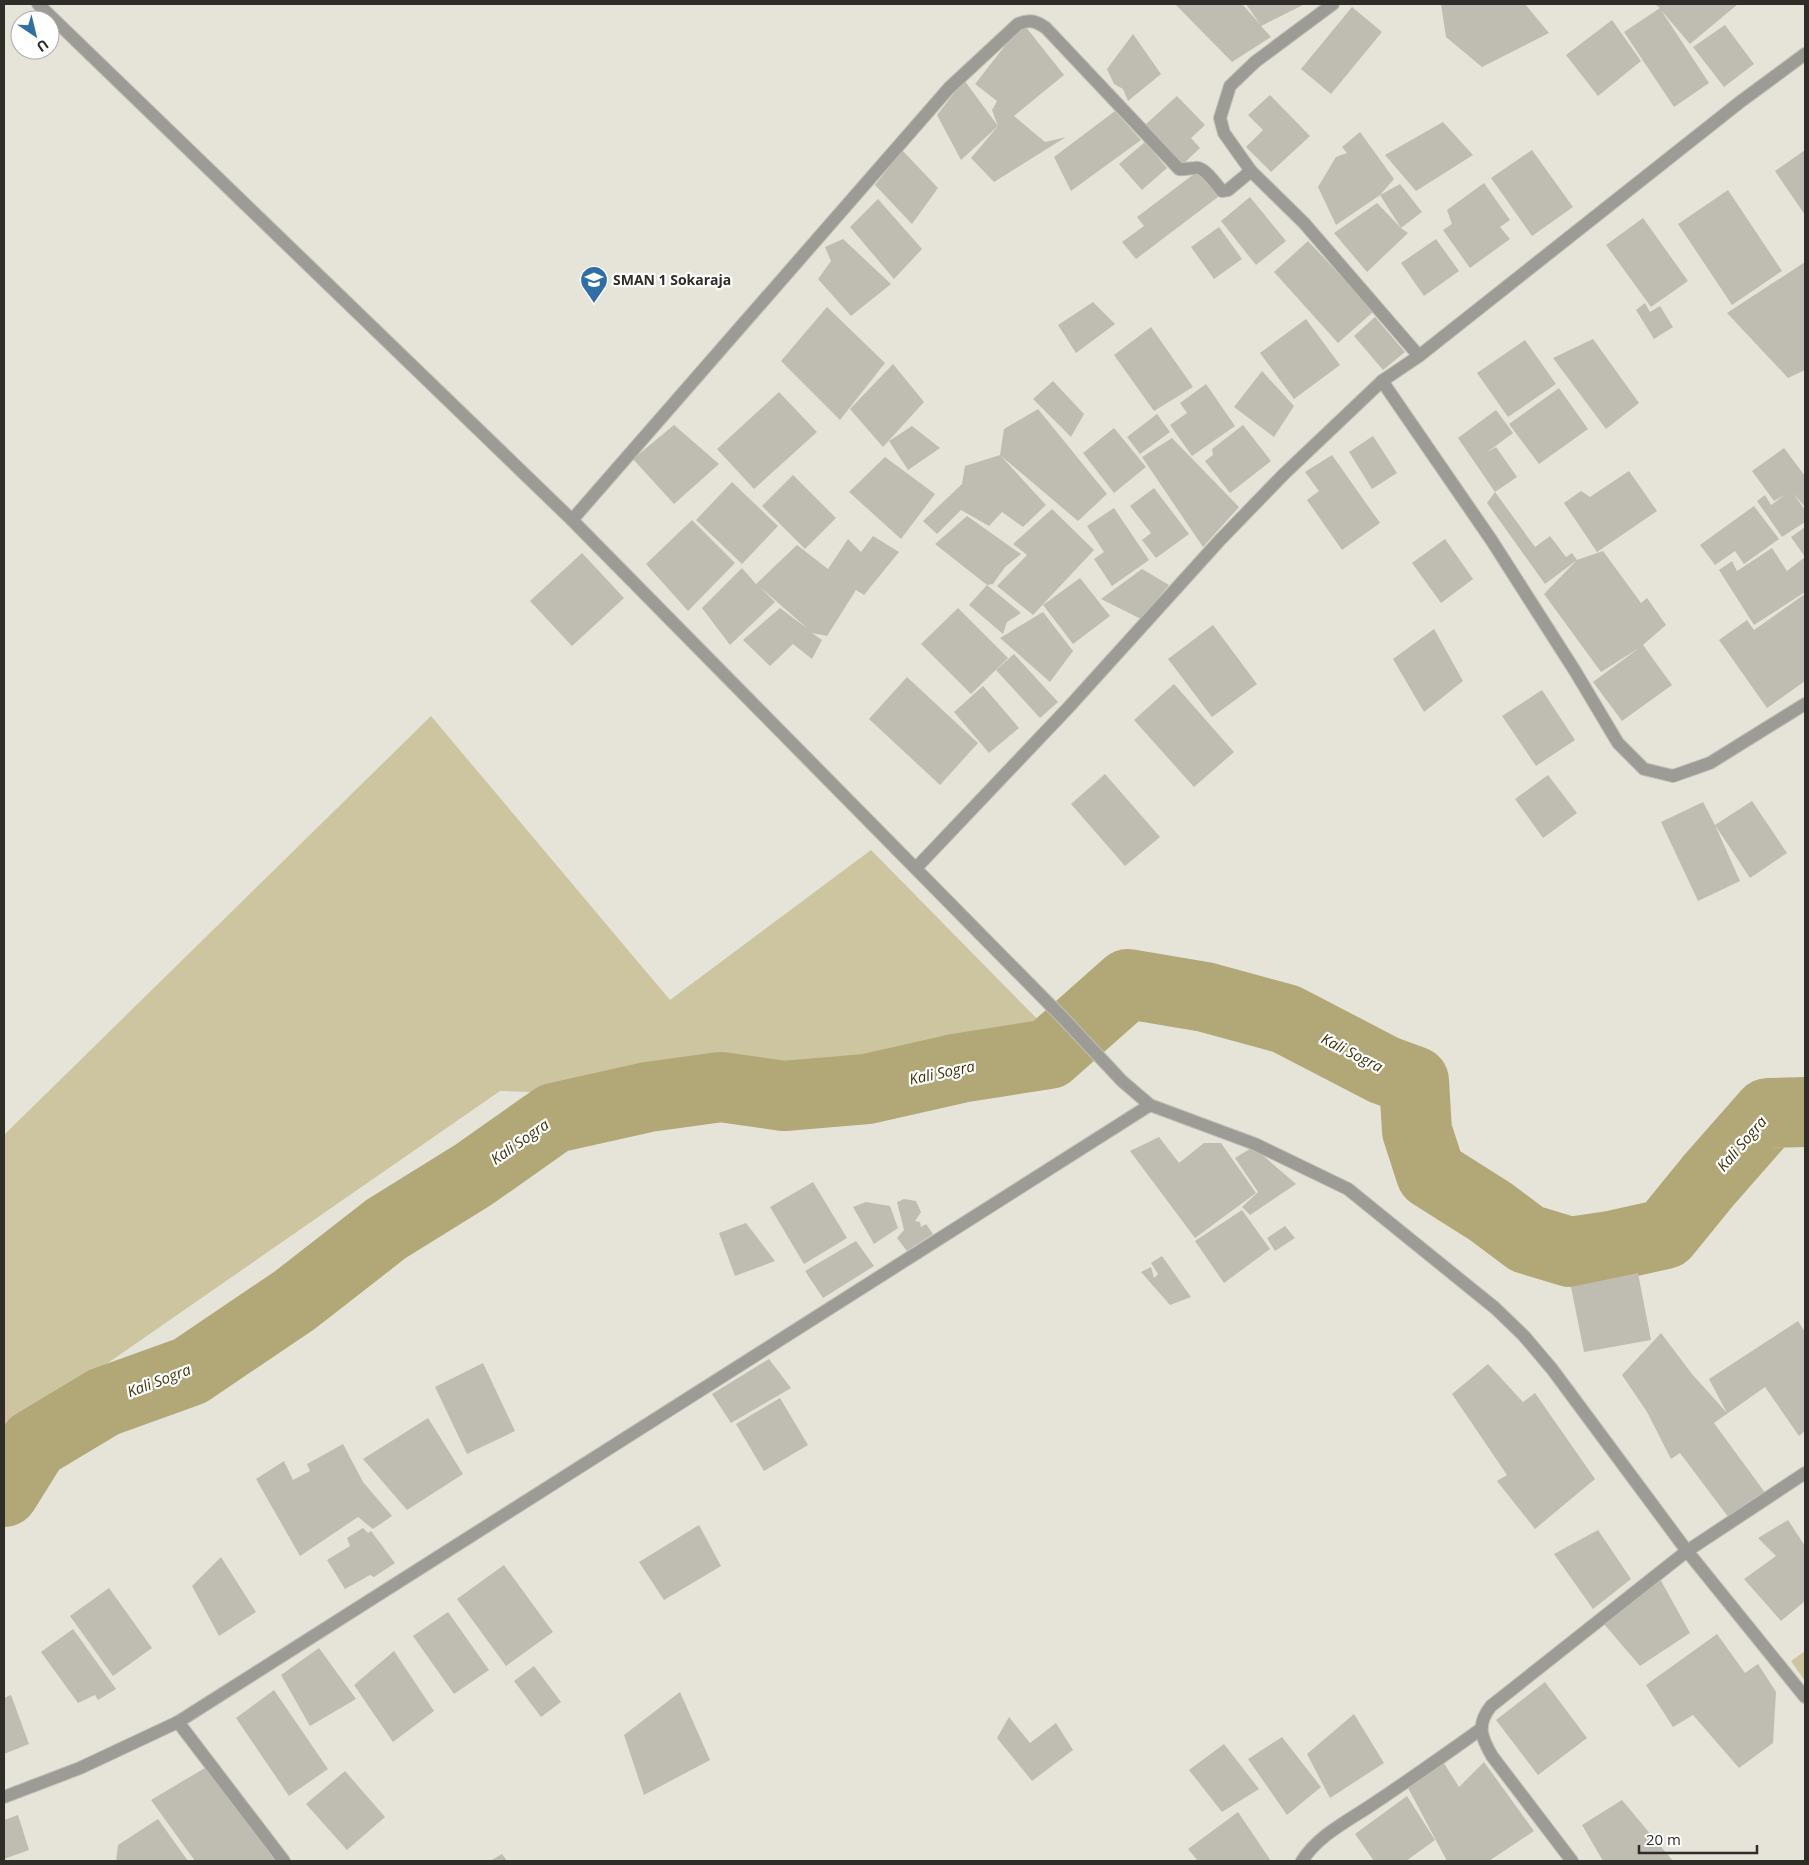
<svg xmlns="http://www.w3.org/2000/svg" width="1809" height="1865" font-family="'Open Sans',sans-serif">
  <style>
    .green { fill: #cdc59f }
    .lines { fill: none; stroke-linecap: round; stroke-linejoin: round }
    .river { stroke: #b2a877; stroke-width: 70 }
    .building { fill: #bfbdb1 }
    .street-casing { stroke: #c1bfb5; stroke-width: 14 }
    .street { stroke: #9c9b96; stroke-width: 12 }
    .labels { text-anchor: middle; stroke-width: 4.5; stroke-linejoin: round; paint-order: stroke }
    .poi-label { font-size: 14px; font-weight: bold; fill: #2e2d28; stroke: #fff; text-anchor: start }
    .water-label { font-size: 15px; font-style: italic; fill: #3c330a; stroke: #fff }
  </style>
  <rect width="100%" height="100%" fill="#e6e4d8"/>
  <g class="green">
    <polygon points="431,716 670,1000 871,850 1054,1036 759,1100 500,1091 4,1435 4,1135"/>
    <polygon points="1805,1651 1805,1681 1791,1661"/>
  </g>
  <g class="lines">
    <polyline class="river" points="4,1492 34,1444 104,1402 190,1371 295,1300 386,1229 473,1175 554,1118 648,1097 721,1087 784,1096 867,1089 960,1068 1049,1054 1128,984 1205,997 1286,1019 1384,1070 1414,1081 1417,1131 1431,1174 1491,1212 1527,1239 1570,1252 1611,1246 1665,1234 1709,1180 1768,1113 1805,1112"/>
  </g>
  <g class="building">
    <polygon points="1175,4 1242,4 1260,24 1246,4 1302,4 1303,5 1261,26 1271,37 1232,62"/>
    <polygon points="1441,4 1525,4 1549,33 1482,67 1446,37"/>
    <polygon points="1655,4 1738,4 1690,44 1661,10 1709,83 1674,107 1624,32 1660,8"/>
    <polygon points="1352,7 1382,32 1331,94 1301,69"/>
    <polygon points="1612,20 1641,61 1598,96 1566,55"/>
    <polygon points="1725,25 1754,64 1724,87 1693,47"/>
    <polygon points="1025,26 1064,75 1014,116 1045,142 1066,137 994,182 971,158 998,126 992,110 997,101 975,84 1011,38"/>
    <polygon points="1133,34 1161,74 1128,101 1123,89 1114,84 1107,69"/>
    <polygon points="964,80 998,126 961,160 937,115"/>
    <polygon points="1270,95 1310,136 1271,172 1246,147 1263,130 1248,115"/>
    <polygon points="1177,96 1205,125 1191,138 1200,148 1182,165 1145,125"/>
    <polygon points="1115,111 1141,140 1071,191 1054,157"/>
    <polygon points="1443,122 1473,155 1416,191 1385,155"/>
    <polygon points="1360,132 1394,179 1380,195 1400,184 1422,212 1401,228 1408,233 1367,272 1334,233 1377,203 1401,228 1380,195 1336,225 1318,187 1336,157 1347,153 1342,147"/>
    <polygon points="1145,142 1167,168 1142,190 1119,164"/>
    <polygon points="902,150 938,188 912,224 875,185"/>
    <polygon points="1532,150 1573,207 1532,236 1491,178"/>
    <polygon points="1805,150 1805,215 1775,171"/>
    <polygon points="1198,171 1218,197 1136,259 1122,242 1144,226 1137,217"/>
    <polygon points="1484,183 1510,220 1500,227 1510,239 1470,268 1443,230 1452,224 1447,210"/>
    <polygon points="1728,190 1782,271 1732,305 1678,224"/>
    <polygon points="1250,197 1286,241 1256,265 1221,221"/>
    <polygon points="878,199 922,249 894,279 850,227"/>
    <polygon points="1643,218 1688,281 1651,307 1606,245"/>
    <polygon points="1219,227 1242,259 1214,279 1191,247"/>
    <polygon points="843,239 891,284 851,316 818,279 831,261 825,247"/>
    <polygon points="1436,239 1459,271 1424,296 1401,263"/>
    <polygon points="1308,241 1374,311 1338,343 1274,272"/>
    <polygon points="1805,262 1805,370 1788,378 1727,313"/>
    <polygon points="1093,302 1115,324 1076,353 1058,325"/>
    <polygon points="1645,303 1650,312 1660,306 1673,327 1654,339 1636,310"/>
    <polygon points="827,307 885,363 840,420 781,361"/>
    <polygon points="1375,317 1405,352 1383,370 1354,336"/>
    <polygon points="1306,319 1340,365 1294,399 1260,353"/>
    <polygon points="1151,327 1193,387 1154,411 1114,355"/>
    <polygon points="1593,339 1639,403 1606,429 1553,358"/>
    <polygon points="1525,340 1556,384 1508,417 1477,373"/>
    <polygon points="893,364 924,402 883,447 850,409"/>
    <polygon points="1262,371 1294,406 1274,437 1234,407"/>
    <polygon points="1053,381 1084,414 1071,437 1033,399"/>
    <polygon points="1206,384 1235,426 1192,456 1170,425 1187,413 1180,403"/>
    <polygon points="1559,388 1588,429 1539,464 1509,424"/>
    <polygon points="779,392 817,432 754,489 717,449"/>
    <polygon points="1038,409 1107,494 1078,521 1000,455 1046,505 1023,527 1002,512 989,526 961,510 937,534 923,521 962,484 965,466 1000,455 1004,429"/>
    <polygon points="1496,410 1513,433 1486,453 1496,447 1517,477 1495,492 1458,438"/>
    <polygon points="1157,414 1170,432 1140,454 1127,437"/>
    <polygon points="674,425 719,464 674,504 633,459"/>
    <polygon points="1243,425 1271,461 1230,493 1205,461 1213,455 1212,449"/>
    <polygon points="912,426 940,448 908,470 889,441"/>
    <polygon points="1114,428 1146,467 1114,493 1083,453"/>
    <polygon points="1373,436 1397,473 1372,489 1349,452"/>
    <polygon points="1172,438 1239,507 1203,547 1142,457"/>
    <polygon points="1784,448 1805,476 1805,507 1793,493 1805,510 1805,522 1782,537 1757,501 1765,495 1771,505 1786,494 1774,501 1752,471"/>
    <polygon points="1332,455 1380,523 1342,550 1307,500 1319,491 1305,472"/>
    <polygon points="885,457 935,494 901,539 849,492"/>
    <polygon points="1629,471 1657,511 1597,552 1564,503 1581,491 1590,497"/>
    <polygon points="793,475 836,518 805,549 762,506"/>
    <polygon points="732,482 778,526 742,564 696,520"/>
    <polygon points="1154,488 1189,534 1156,558 1142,540 1151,533 1130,506"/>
    <polygon points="1495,492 1535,547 1550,536 1566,557 1572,553 1577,560 1603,551 1641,603 1647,598 1666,625 1643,645 1672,685 1622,721 1593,682 1639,648 1601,672 1544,594 1577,560 1545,584 1487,503"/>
    <polygon points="1754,506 1779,539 1744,564 1735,551 1715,565 1700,545"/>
    <polygon points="1114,508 1149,560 1112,586 1094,559 1104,552 1087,526"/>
    <polygon points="1052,509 1094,550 1033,615 997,586 1027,555 1013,544"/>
    <polygon points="967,516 1021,554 1005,567 993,584 987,585 935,544"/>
    <polygon points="692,520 735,563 688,611 646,564"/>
    <polygon points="1805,527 1805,592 1754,625 1719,570 1732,561 1737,571 1772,548 1787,571 1805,557 1791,537"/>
    <polygon points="873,536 899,552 864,595 856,590 827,636 812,633 822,640 812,659 793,644 770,666 743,640 780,608 808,629 761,588 775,602 730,645 702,608 742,568 756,584 797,545 828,569 848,539 861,552"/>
    <polygon points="1445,539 1473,579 1441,603 1412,563"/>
    <polygon points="582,553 624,598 572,646 530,601"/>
    <polygon points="1142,569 1169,585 1141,619 1101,599"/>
    <polygon points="1080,578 1110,616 1073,644 1043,605"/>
    <polygon points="987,585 1021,613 1007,622 1003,634 969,605"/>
    <polygon points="1805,594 1805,681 1767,708 1719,640 1747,620 1754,630"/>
    <polygon points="958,608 1008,658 971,694 921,644"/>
    <polygon points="1043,612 1073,651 1050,682 1000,638"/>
    <polygon points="1213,625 1257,684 1212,717 1168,659"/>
    <polygon points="1434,629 1463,681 1424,712 1393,659"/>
    <polygon points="1014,654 1058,702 1040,718 996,670"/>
    <polygon points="907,677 978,743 940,785 869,719"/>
    <polygon points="1174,684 1234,752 1194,787 1134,720"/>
    <polygon points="983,686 1019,728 989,753 954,712"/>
    <polygon points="1542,690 1575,740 1536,766 1502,716"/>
    <polygon points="1105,774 1160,837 1125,866 1071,804"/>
    <polygon points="1548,775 1577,813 1543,838 1515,799"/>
    <polygon points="1752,801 1787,853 1750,878 1715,825 1740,881 1698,901 1661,822 1703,802 1715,825"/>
    <polygon points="1159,1137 1179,1163 1204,1143 1221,1143 1256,1193 1195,1238 1130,1151"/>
    <polygon points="1253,1147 1296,1184 1250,1215 1242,1207 1258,1192 1235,1158"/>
    <polygon points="813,1182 847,1238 804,1264 770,1207"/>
    <polygon points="904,1199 916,1201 921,1212 915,1221 920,1222 921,1227 926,1224 933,1234 907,1251 897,1238 904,1230 897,1202"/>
    <polygon points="866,1202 890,1206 898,1228 874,1244 853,1207"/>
    <polygon points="1242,1210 1270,1249 1224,1283 1195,1241"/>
    <polygon points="746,1223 775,1261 735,1276 719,1233"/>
    <polygon points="1285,1226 1295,1238 1275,1251 1267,1238"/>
    <polygon points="856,1241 874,1266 823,1298 805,1271"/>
    <polygon points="1162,1256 1191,1297 1170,1305 1141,1272 1151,1267 1154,1278 1158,1274 1151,1263"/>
    <polygon points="1638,1273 1651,1340 1584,1352 1571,1287"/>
    <polygon points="1798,1321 1805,1332 1805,1431 1799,1436 1765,1387 1714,1423 1766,1494 1729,1518 1680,1453 1671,1459 1647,1412 1622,1375 1661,1333 1692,1374 1727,1413 1709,1379"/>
    <polygon points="769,1359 791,1388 731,1423 712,1394"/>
    <polygon points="483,1363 515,1431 467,1454 435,1387"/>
    <polygon points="1488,1364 1523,1402 1535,1393 1595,1479 1535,1529 1497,1481 1507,1475 1452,1394"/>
    <polygon points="780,1398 808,1445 764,1471 736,1424"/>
    <polygon points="428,1418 463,1474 407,1510 363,1459"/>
    <polygon points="343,1444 363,1482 392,1516 373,1529 358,1517 300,1556 256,1479 284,1461 293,1480 310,1471 307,1464"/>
    <polygon points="1788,1520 1805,1546 1805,1601 1781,1621 1744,1579 1776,1556 1758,1538"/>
    <polygon points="699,1525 721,1566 664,1600 639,1562"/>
    <polygon points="363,1528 368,1533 371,1531 395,1563 374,1577 370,1575 345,1589 327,1560 350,1546 347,1538"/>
    <polygon points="1598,1530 1631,1579 1593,1609 1554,1554"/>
    <polygon points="221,1557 256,1612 219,1636 192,1586"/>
    <polygon points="504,1565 553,1632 506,1666 457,1599"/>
    <polygon points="1660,1579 1690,1633 1640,1666 1604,1624"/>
    <polygon points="109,1588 152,1648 113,1676 70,1616"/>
    <polygon points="448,1612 489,1670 454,1694 413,1636"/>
    <polygon points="73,1629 116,1689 98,1700 95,1695 78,1703 41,1652"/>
    <polygon points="1717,1634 1745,1673 1758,1664 1776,1692 1773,1743 1739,1768 1693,1715 1673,1727 1646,1685"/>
    <polygon points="319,1648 356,1699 310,1726 281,1675"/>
    <polygon points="394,1651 434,1711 393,1742 354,1685"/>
    <polygon points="534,1666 561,1702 541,1717 514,1681"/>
    <polygon points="1545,1682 1587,1738 1538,1775 1496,1720"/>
    <polygon points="274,1690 328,1769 289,1796 236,1718"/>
    <polygon points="680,1692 710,1760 644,1795 624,1735"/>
    <polygon points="11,1695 29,1744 4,1754 4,1698"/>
    <polygon points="1354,1714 1384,1763 1330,1798 1307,1754"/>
    <polygon points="1009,1717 1030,1743 1056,1723 1073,1750 1032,1781 997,1738"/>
    <polygon points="1282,1737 1321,1787 1287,1815 1248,1759"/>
    <polygon points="1224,1744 1259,1789 1222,1812 1189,1770"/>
    <polygon points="1442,1760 1459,1787 1484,1762 1534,1831 1489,1861 1447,1861 1407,1786"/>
    <polygon points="210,1765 283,1861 195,1861 151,1800"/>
    <polygon points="345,1771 385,1817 347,1850 306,1804"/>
    <polygon points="1407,1796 1435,1840 1406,1861 1374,1861 1355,1834"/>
    <polygon points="1622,1800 1673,1861 1603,1861 1582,1825"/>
    <polygon points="1238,1812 1271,1861 1198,1861 1188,1849"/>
    <polygon points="18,1815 29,1850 4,1859 4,1820"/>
    <polygon points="158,1819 188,1861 116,1861 118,1845"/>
    <polygon points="502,1854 507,1861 490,1861"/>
  </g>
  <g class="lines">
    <defs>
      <g id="street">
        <polyline points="38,4 572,520 1063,1018 1122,1081 1150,1105 1255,1144 1348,1189 1495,1308 1524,1336 1552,1369 1687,1551 1805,1697"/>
        <polyline points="1333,4 1255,62 1230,86 1220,118 1224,133 1251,171 1304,223 1419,356"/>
        <polyline points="1382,381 1492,541 1575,671 1618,743 1644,769 1673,776 1710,763 1805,704"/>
        <path d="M572,520L949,88L1018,24C1030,19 1036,21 1046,28L1179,169C1185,170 1188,168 1195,168C1204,166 1216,184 1222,191L1228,190L1251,171"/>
        <polyline points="916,868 1068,708 1220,540 1284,474 1382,381 1419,356 1740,102 1805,54"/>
        <polyline points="178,1722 284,1861"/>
        <polyline points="4,1797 80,1768 178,1722 1150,1105"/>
        <path d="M1302,1861C1319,1834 1350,1820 1376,1802C1412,1778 1446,1754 1481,1729"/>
        <path d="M1572,1861L1492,1756C1481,1737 1476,1725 1491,1706L1687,1551L1805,1473"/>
      </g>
    </defs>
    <use href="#street" class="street-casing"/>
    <use href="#street" class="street"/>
  </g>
  <defs>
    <symbol id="school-pin" viewBox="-11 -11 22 30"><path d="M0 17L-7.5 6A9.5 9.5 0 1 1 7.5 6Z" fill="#2f6fa6" stroke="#fff"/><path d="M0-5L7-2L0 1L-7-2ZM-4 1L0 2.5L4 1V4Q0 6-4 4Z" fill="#fff"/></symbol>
  </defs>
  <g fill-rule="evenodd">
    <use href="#school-pin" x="578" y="264" width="32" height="43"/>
  </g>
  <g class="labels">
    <g class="poi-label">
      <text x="613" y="285">SMAN 1 Sokaraja</text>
    </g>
    <g class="water-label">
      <text transform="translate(1352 1053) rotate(27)" y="5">Kali Sogra</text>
      <text transform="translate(942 1073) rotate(-12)" y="5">Kali Sogra</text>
      <text transform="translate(520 1142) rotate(-35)" y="5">Kali Sogra</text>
      <text transform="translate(1742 1144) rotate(-49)" y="5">Kali Sogra</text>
      <text transform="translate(159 1381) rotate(-21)" y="5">Kali Sogra</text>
    </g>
  </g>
  <rect width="1809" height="1865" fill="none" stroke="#2e2d28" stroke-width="10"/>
  <g transform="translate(35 35) rotate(145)"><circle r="24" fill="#ffffff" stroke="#ababa9"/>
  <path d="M0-4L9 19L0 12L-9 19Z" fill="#2f6fa6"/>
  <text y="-8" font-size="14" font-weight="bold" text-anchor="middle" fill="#2e2d28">U</text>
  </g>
  <path d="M1639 1845v8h118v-8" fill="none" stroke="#2e2d28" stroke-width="2.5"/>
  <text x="1646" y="1845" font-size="15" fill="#2e2d28" stroke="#ffffff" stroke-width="4" paint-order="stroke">20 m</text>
</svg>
